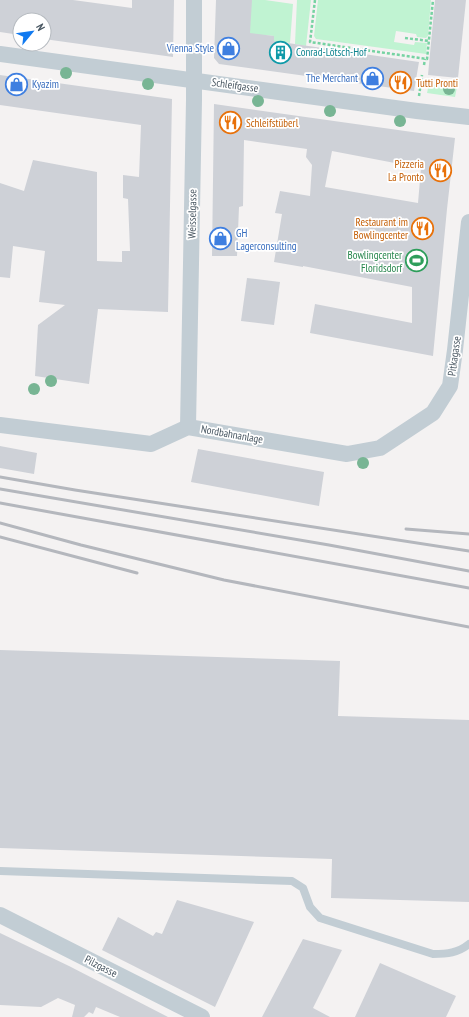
<svg xmlns="http://www.w3.org/2000/svg" width="469" height="1017" font-family="'PT Sans Narrow',sans-serif">
  <style>
    .green { fill: #c0f3d2 }
    .building { fill: #ced1d7; fill-rule: evenodd }
    .lines { fill: none; stroke-linecap: round; stroke-linejoin: round }
    .path { stroke: #76d3a2; stroke-width: 2.5; stroke-dasharray: 3 2; stroke-linecap: butt }
    .lane { stroke: #c2cdd4; stroke-width: 8 }
    .street { stroke: #c2cdd4; stroke-width: 16 }
    .rail { stroke: #b4b7bd; stroke-width: 3 }
    .tree { fill: #78b594 }
    .labels { text-anchor: middle; stroke-width: 3.5; stroke-linejoin: round; paint-order: stroke }
    .shop-label { font-size: 11px; fill: #366cbe; stroke: #fff; text-anchor: end }
    .culture-label { font-size: 11px; fill: #0d838f; stroke: #fff; text-anchor: start }
    .food-label { font-size: 11px; fill: #c56008; stroke: #fff; text-anchor: start }
    .street-label { font-size: 11px; fill: #485661; stroke: #fff }
    .leisure-label { font-size: 11px; fill: #27864d; stroke: #fff; text-anchor: end }
  </style>
  <rect width="100%" height="100%" fill="#f4f2f2"/>
  <g class="green">
    <path d="M246,0H265L293,4L290,43L274,41V36L264,35L248,36C252,24 249,13 246,0Z"/>
    <polygon points="297,0 311,0 306,46 295,44"/>
    <polygon points="318,0 431,0 428,36 426,38 417,37 416,34 396,31 394,42 414,45 415,42 427,43 426,54 316,39 314,36"/>
    <polygon points="429,84 457,87 455,97 427,93"/>
  </g>
  <g class="building">
    <polygon points="0,0 73,0 132,8 132,0 174,0 173,57 44,39 44,20 20,20 20,35 0,32"/>
    <polygon points="216,0 252,0 250,33 274,36 274,41 419,62 414,91 219,64 214,58"/>
    <polygon points="435,0 466,0 458,78 428,75"/>
    <polygon points="0,75 172,99 168,312 98,309 89,384 35,376 38,325 65,305 39,302 45,251 13,246 10,278 0,277 0,183 24,191 33,160 97,172 97,261 122,262 122,251 130,251 128,199 123,198 123,175 139,177 141,125 0,105"/>
    <path d="M214,104L455,138L447,209L433,356L310,333L315,304L412,323V287L303,266V267L274,262L282,214L275,213L280,191L310,196L312,165L306,157L307,149L244,140L243,206L239,207L237,256H212ZM332,151L421,168L418,203L325,187Z"/>
    <polygon points="247,278 280,282 274,325 241,321"/>
    <polygon points="0,446 37,453 34,474 0,468"/>
    <polygon points="198,449 324,472 319,506 191,482"/>
    <polygon points="0,650 340,661 338,716 469,720 469,902 331,898 332,859 0,848"/>
    <polygon points="177,900 254,922 215,1007 102,950 118,917 153,936 156,932 162,934"/>
    <polygon points="0,933 69,966 168,1017 120,1017 96,1007 93,1014 89,1012 84,1017 72,1017 75,1005 58,998 41,1007 0,1005"/>
    <polygon points="303,939 342,950 313,1008 330,1017 262,1017"/>
    <polygon points="380,963 456,996 446,1017 355,1017"/>
  </g>
  <g class="lines">
    <g class="path">
      <polyline points="315,0 310,42 427,59 433,0"/>
      <polyline points="405,38 429,41"/>
      <polyline points="424,65 425,59"/>
      <polyline points="419,96 422,75"/>
    </g>
    <path class="lane" d="M0,871L292,881L303,888L310,907L320,918L433,954C447,954 458,953 469,944"/>
    <g class="street">
      <polyline points="0,54 417,111 469,117"/>
      <polyline points="0,425 151,444 188,427 347,454 380,448 433,413 450,386 455,350 469,222"/>
      <polyline points="188,427 194,100 194,0"/>
      <polyline points="0,915 202,1017"/>
    </g>
    <g class="rail">
      <polyline points="0,477 75,490 469,551"/>
      <polyline points="0,489 329,545 469,571"/>
      <polyline points="0,503 469,588"/>
      <polyline points="0,523 81,545 224,580 469,627"/>
      <polyline points="406,529 469,534"/>
      <polyline points="0,537 137,573"/>
    </g>
  </g>
  <g class="tree">
    <circle cx="66" cy="73" r="6"/>
    <circle cx="148" cy="84" r="6"/>
    <circle cx="449" cy="89" r="6"/>
    <circle cx="258" cy="101" r="6"/>
    <circle cx="330" cy="111" r="6"/>
    <circle cx="400" cy="121" r="6"/>
    <circle cx="51" cy="381" r="6"/>
    <circle cx="34" cy="389" r="6"/>
    <circle cx="363" cy="463" r="6"/>
  </g>
  <defs>
    <symbol id="shop-ring" viewBox="-11 -11 22 22"><circle r="9.5" fill="#fff" stroke="#3f7fe0" stroke-width="1.5"/><path d="M-5-2.5h2.3a2.7 3.5 0 0 1 5.4 0H5L5.5 6h-11ZM-1.5-2.5h3a1.5 2.3 0 0 0-3 0Z" fill="#3f7fe0"/></symbol>
    <symbol id="building-ring" viewBox="-11 -11 22 22"><circle r="9.5" fill="#fff" stroke="#0f9aa8" stroke-width="1.5"/><path d="M-4-6H4V6H1V3H-1V6H-4ZM-2.5-4.3h1.7v1.8h-1.7ZM.8-4.3h1.7v1.8H.8ZM-2.5-1h1.7V.8h-1.7ZM.8-1h1.7V.8H.8Z" fill="#0f9aa8"/></symbol>
    <symbol id="restaurant-ring" viewBox="-11 -11 22 22"><circle r="9.5" fill="#fff" stroke="#e8710a" stroke-width="1.5"/><path d="M-5-6h1v4h1v-4h1v4h1v-4h1v5L-1.5 .5V6h-2V.5L-5-1ZM5-6V6H3V1.5H1.5Q1.5-4 5-6Z" fill="#e8710a"/></symbol>
    <symbol id="stadium-ring" viewBox="-11 -11 22 22"><circle r="9.5" fill="#fff" stroke="#2e9e5b" stroke-width="1.5"/><path d="M0-5a6.5 5 0 1 0 0 10a6.5 5 0 1 0 0-10ZM-3.5-1.8h7v3.6h-7Z" fill="#2e9e5b"/></symbol>
  </defs>
  <g fill-rule="evenodd">
    <use href="#shop-ring" x="216" y="36" width="25" height="25"/>
    <use href="#building-ring" x="268" y="40" width="25" height="25"/>
    <use href="#shop-ring" x="360" y="66" width="25" height="25"/>
    <use href="#restaurant-ring" x="388" y="70" width="25" height="25"/>
    <use href="#shop-ring" x="4" y="72" width="25" height="25"/>
    <use href="#restaurant-ring" x="218" y="110" width="25" height="25"/>
    <use href="#restaurant-ring" x="428" y="158" width="25" height="25"/>
    <use href="#restaurant-ring" x="410" y="216" width="25" height="25"/>
    <use href="#shop-ring" x="208" y="226" width="25" height="25"/>
    <use href="#stadium-ring" x="404" y="248" width="25" height="25"/>
  </g>
  <g class="labels">
    <g class="shop-label">
      <text x="214" y="52">Vienna Style</text>
      <text x="358" y="82">The Merchant</text>
      <text x="32" y="88" text-anchor="start">Kyazim</text>
      <text x="236" y="237" text-anchor="start">GH<tspan x="236" dy="13">Lagerconsulting</tspan></text>
    </g>
    <g class="culture-label">
      <text x="296" y="56">Conrad-Lötsch-Hof</text>
    </g>
    <g class="food-label">
      <text x="416" y="87">Tutti Pronti</text>
      <text x="246" y="127">Schleifstüberl</text>
      <text x="424" y="168" text-anchor="end">Pizzeria<tspan x="424" dy="13">La Pronto</tspan></text>
      <text x="408" y="226" text-anchor="end">Restaurant im<tspan x="408" dy="13">Bowlingcenter</tspan></text>
    </g>
    <g class="street-label">
      <text transform="translate(235 85) rotate(8)" y="4">Schleifgasse</text>
      <text transform="translate(192 214) rotate(-89)" y="4">Weisselgasse</text>
      <text transform="translate(454 356) rotate(-82)" y="4">Pitkagasse</text>
      <text transform="translate(232 434) rotate(10)" y="4">Nordbahnanlage</text>
      <text transform="translate(101 966) rotate(27)" y="4">Pilzgasse</text>
    </g>
    <g class="leisure-label">
      <text x="402" y="259">Bowlingcenter<tspan x="402" dy="13">Floridsdorf</tspan></text>
    </g>
  </g>
  <g transform="translate(32 32) rotate(61)"><circle r="19" fill="#ffffff" stroke="#b6bbc0"/>
  <path d="M0-3L7 15L0 10L-7 15Z" fill="#117af0"/>
  <text y="-6" font-size="11" font-weight="bold" text-anchor="middle" fill="#485661">N</text>
  </g>
</svg>
